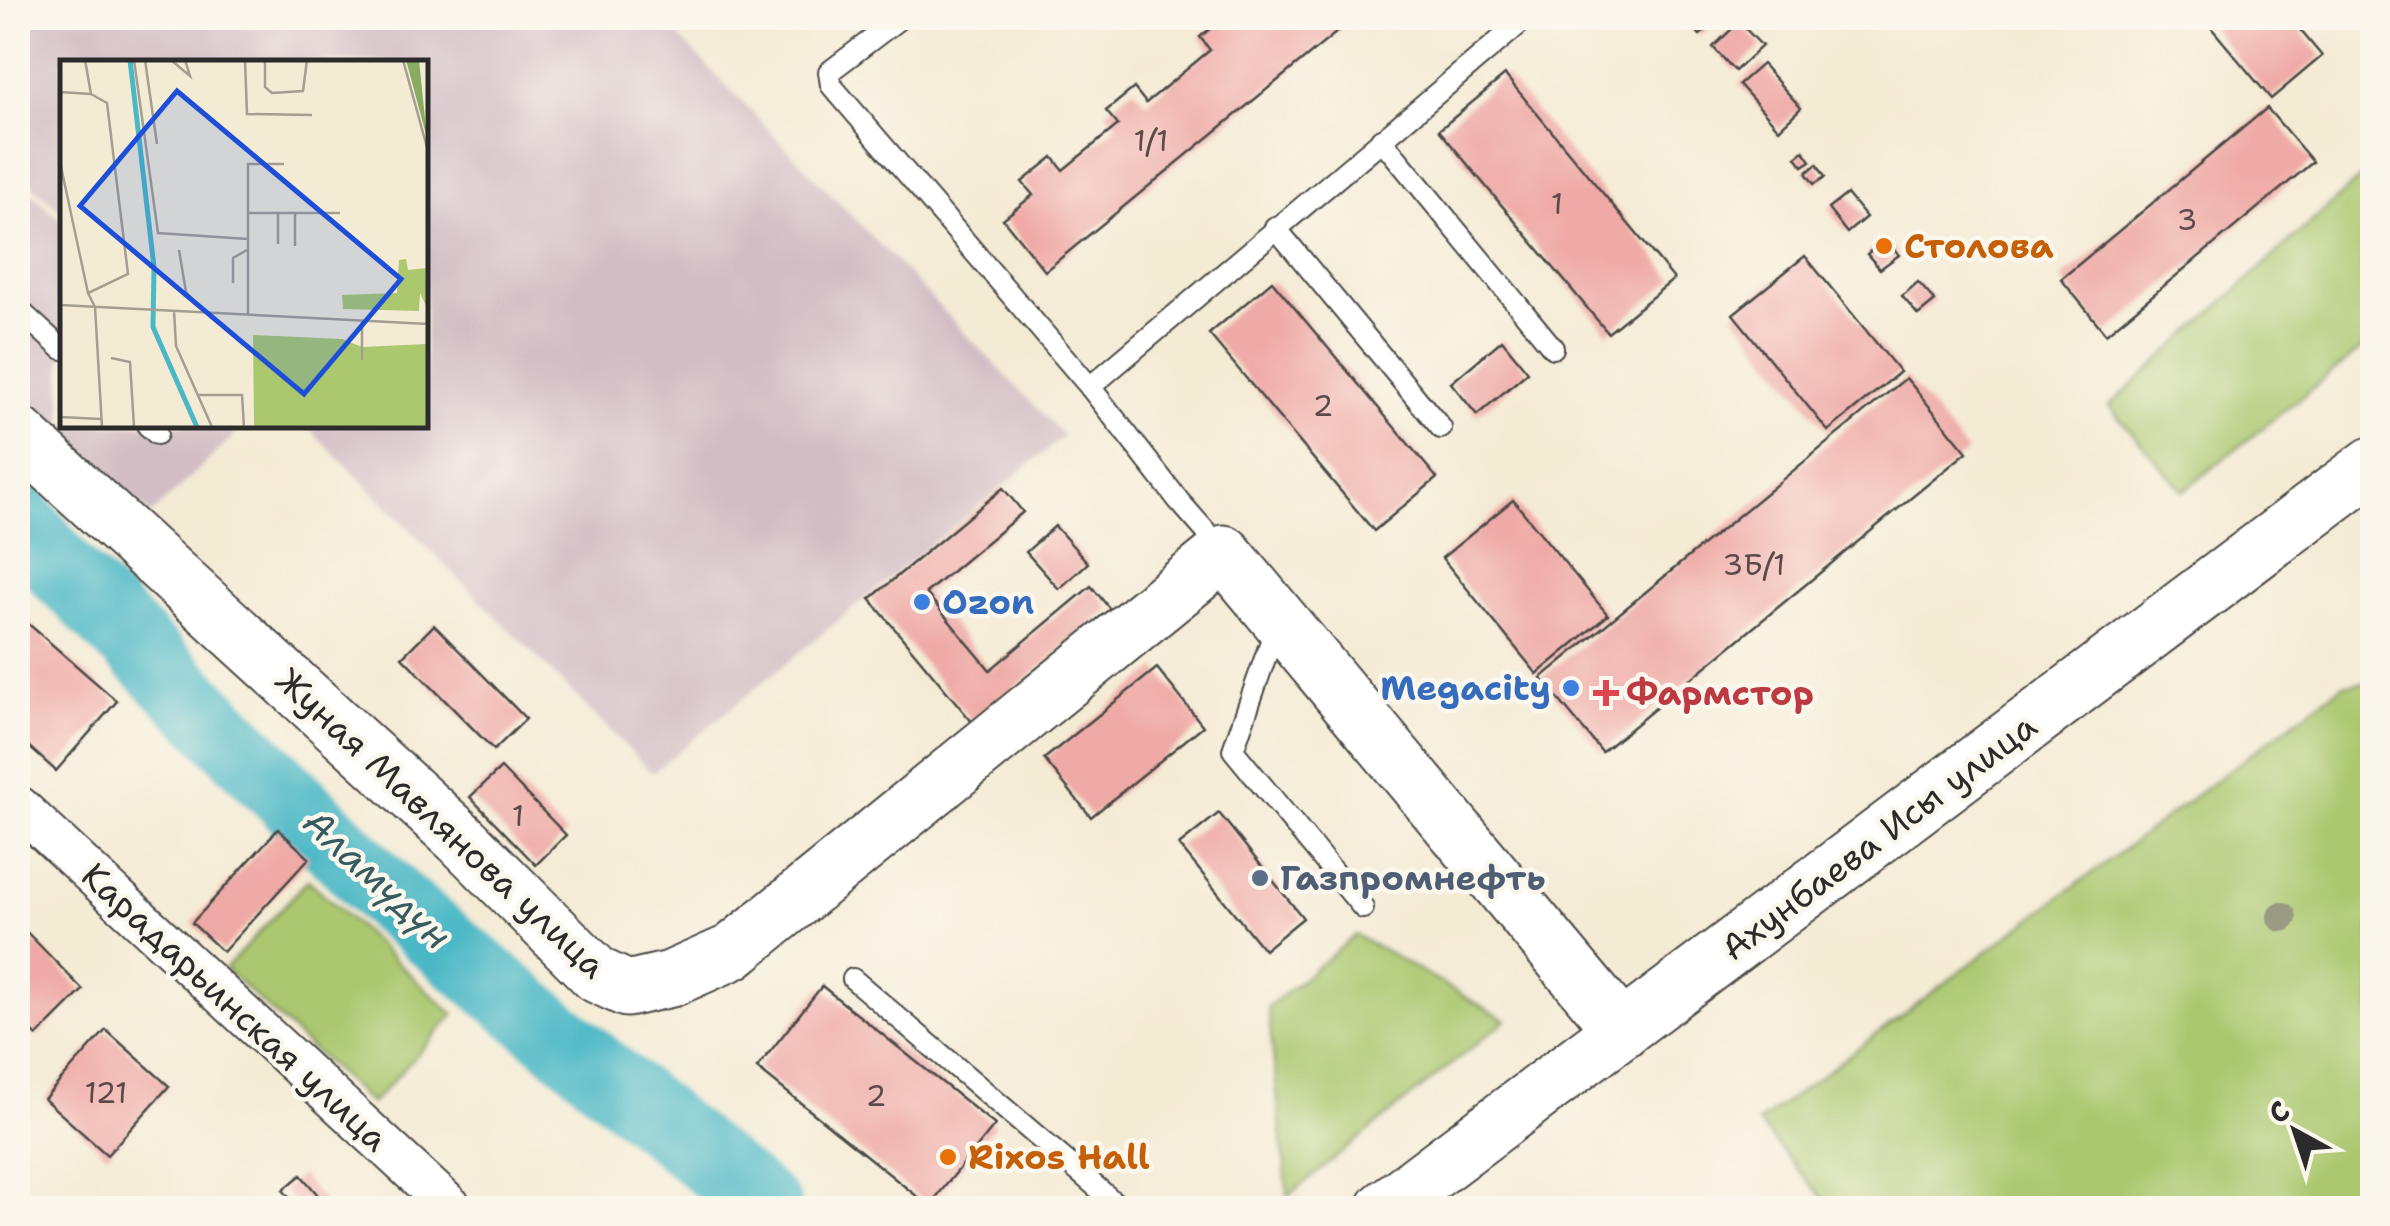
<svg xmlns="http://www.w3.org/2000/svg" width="2390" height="1226" font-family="'Shantell Sans',sans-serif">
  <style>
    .industrial { fill: #d2bdc5 }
    .green { fill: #abc86f; stroke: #6b7a4d; stroke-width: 2.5 }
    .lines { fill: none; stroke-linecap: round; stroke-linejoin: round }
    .river { stroke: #4bb8c6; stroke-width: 72 }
    .building { fill: #efa9a6 }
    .lane-casing { stroke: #494844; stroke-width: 24 }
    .street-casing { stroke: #494844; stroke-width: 44 }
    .secondary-casing { stroke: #494844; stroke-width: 59 }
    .primary-casing { stroke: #494844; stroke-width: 59 }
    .lane { stroke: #fff; stroke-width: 20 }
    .street { stroke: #fff; stroke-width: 40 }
    .secondary { stroke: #fff; stroke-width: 55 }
    .primary { stroke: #fff; stroke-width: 55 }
    .tree { fill: #9a9b82 }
    .food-dot { fill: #e8710a; stroke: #fbf7ec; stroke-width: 4 }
    .shop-dot { fill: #3f7fe0; stroke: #fbf7ec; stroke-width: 4 }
    .health-dot { fill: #e0444e; stroke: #fbf7ec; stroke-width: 4 }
    .service-dot { fill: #5c6f8a; stroke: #fbf7ec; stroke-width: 4 }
    .labels { text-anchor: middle; stroke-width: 9; stroke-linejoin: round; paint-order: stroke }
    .number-label { font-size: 30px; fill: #5c4a4a }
    .food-label { font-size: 35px; font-weight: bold; fill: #c56008; stroke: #fbf7ec; text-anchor: start }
    .shop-label { font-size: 35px; font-weight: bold; fill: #366cbe; stroke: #fbf7ec; text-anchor: start }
    .health-label { font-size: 35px; font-weight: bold; fill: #be3a42; stroke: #fbf7ec; text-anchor: start }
    .street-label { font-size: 35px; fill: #2b2b2b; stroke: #fbf7ec }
    .service-label { font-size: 35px; font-weight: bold; fill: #4e5e75; stroke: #fbf7ec; text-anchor: start }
    .water-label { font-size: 38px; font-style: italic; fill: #365c61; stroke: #fbf7ec }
    .inset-river { fill: none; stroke: #4bb8c6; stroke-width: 5 }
    .inset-road { fill: none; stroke: #a49e91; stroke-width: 2.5 }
    .view { fill: #1d4ed8; fill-opacity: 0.15; stroke: #1d4ed8; stroke-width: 5 }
    .inset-edge { fill: none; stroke: #2b2b2b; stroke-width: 5 }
  </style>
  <rect width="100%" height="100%" fill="#fbf7ec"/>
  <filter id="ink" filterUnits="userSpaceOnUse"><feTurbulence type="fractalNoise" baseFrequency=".01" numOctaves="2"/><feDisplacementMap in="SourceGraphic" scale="20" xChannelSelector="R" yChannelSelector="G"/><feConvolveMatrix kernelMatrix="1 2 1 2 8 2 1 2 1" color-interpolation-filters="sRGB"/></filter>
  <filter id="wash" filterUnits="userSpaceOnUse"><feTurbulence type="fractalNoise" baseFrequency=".0048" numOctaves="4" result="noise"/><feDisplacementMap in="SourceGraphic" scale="40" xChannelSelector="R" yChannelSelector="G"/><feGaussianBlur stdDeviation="2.25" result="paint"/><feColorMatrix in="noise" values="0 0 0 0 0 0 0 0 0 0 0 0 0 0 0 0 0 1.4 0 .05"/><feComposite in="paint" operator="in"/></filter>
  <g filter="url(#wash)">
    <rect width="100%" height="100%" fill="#f4ebd5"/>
    <g class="industrial">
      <polygon points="18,18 661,18 1064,436 652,773 306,425 425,425 425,62 62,62 62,212 18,172"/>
      <polygon points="18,181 62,220 62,425 245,425 151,515 18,394"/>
    </g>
    <g class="green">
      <polygon points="2372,167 2372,341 2183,491 2109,406"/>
      <polygon points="2372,682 2372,1208 1832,1208 1758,1123 2343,685"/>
      <polygon points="308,880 454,1015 371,1104 225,969"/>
      <polygon points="1356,935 1506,1020 1288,1196 1268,1007"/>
    </g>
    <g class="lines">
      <polyline class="river" points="18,518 63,572 395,903 766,1208"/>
    </g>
    <g id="blocks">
      <g class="building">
        <polygon points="1223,18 1354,18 1045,271 1003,219 1033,195 1022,182 1053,157 1063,170 1118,125 1106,111 1134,88 1146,103 1210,50 1200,37"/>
        <polygon points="1685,18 1722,18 1700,35"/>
        <polygon points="2203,18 2290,18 2322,56 2271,99"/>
        <polygon points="1739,22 1762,46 1735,71 1713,47"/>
        <polygon points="1762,64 1801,108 1779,129 1739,84"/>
        <polygon points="1505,75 1674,279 1608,333 1439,130"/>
        <polygon points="2267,108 2313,162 2106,334 2061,279"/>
        <polygon points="1804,151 1811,161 1803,166 1796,157"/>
        <polygon points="1817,164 1825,177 1814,184 1806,173"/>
        <polygon points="1847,194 1866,217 1847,233 1828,209"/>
        <polygon points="1885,238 1899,255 1880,269 1867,254"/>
        <polygon points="1805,256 1900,372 1828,431 1733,314"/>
        <polygon points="1272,281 1437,478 1374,531 1209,334"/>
        <polygon points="1918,282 1935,301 1918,315 1902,296"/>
        <polygon points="1502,340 1528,372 1477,415 1451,383"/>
        <polygon points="1906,378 1967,452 1602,752 1541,678"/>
        <polygon points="1003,488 1023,512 926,593 990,670 1091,586 1110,609 973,723 870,599"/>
        <polygon points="1513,500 1608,615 1537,674 1442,558"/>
        <polygon points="1055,526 1088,563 1059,589 1026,552"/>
        <polygon points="24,620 117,701 56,771 18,737 18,627"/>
        <polygon points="434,625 526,719 494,750 402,657"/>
        <polygon points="1157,668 1203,726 1091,817 1044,759"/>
        <polygon points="501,768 566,835 536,865 470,797"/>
        <polygon points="1219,813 1303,918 1264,950 1179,845"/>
        <polygon points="278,829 309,858 223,952 192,923"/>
        <polygon points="18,923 83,990 37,1036 18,1016"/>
        <polygon points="822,986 995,1125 929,1206 757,1068"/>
        <polygon points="106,1030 169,1086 107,1155 44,1099"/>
        <polygon points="301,1175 329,1208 298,1208 283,1190"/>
      </g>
    </g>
  </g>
  <g filter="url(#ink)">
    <use href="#blocks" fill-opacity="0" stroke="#494844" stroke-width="2.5"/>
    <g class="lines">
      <defs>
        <g id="lane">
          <polyline points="900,18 829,72 831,85 1090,387"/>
          <polyline points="1381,139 1553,348"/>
          <polyline points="1275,227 1441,428"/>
          <polyline points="18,309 62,349"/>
          <polyline points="147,425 157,434"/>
          <polyline points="1223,551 1179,501 1090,387 1526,18"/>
          <polyline points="1277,624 1233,750 1363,908"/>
          <polyline points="853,979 1121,1208"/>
        </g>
        <polyline id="street" points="18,806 452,1208"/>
        <polyline id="secondary" points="18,434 460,838 597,975 627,989 671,979 732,952 1224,553 1622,1030"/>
        <polyline id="primary" points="1385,1208 2372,465"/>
      </defs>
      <use href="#lane" class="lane-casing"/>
      <use href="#street" class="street-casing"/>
      <use href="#secondary" class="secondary-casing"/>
      <use href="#primary" class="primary-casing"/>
      <use href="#lane" class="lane"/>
      <use href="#street" class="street"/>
      <use href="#secondary" class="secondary"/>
      <use href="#primary" class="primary"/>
    </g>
    <circle class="tree" cx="2282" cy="917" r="15"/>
  </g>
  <g class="food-dot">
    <circle cx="1884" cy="246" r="10"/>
    <circle cx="948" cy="1157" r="10"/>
  </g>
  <g class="shop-dot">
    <circle cx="922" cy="602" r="10"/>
    <circle cx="1571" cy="688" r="10"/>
  </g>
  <path class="health-dot" d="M1601 678h10v10h10v10h-10v10h-10v-10h-10v-10h10z"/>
  <circle class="service-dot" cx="1260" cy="878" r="10"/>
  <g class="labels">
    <g class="number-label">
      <text x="1151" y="151">1/1</text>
      <text x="1557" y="214">1</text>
      <text x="2187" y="230">3</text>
      <text x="1323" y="416">2</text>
      <text x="1754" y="575">3Б/1</text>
      <text x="518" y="826">1</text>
      <text x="106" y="1103">121</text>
      <text x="876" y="1106">2</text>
    </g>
    <g class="food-label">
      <text x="1904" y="258">Столова</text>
      <text x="968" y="1169">Rixos Hall</text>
    </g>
    <g class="shop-label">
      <text x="942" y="614">Ozon</text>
      <text x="1551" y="700" text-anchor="end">Megacity</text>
    </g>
    <g class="health-label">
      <text x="1626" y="705">Фармстор</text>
    </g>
    <g class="street-label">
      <text transform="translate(441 823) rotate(43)" y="12">Жуная Мавлянова улица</text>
      <text transform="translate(1879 837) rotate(-37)" y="12">Ахунбаева Исы улица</text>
      <text transform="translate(235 1007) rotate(43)" y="12">Карадарьинская улица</text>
    </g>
    <g class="service-label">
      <text x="1280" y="890">Газпромнефть</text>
    </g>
    <g class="water-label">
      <text transform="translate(377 879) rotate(43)" y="13">Аламүдүн</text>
    </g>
  </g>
  <g transform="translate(60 60)">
    <rect width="368" height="368" fill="#f4ebd5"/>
    <path d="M346,199L348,210L367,208V248L360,233L359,251L283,249L282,235L337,233L339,200ZM193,275L282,279L302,287L367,284V367H194Z" fill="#abc86f"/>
    <path d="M346,0H359L367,78Z" fill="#88ac62"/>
    <path class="inset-river" d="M70,0L94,207L93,267L137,367"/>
    <path class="inset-road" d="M25,0L31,34L47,43L68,214L28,233L35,247M74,0L98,173L188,179M85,0L97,84M111,0L130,16L125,0M185,0L187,54L252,55M205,0V27L212,33L243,31L247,0M343,0L368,91M0,32L31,34M0,102L28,233M188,153V104H224M218,184V152M235,186V153M119,190L126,232L139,247M173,223V198L187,190M0,245L368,264M35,247L42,367M114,251L116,286L152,367M188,255V153H280M51,298L70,302L74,367M302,300V261M137,335H182L184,367M0,357L41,359"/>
    <path class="view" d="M117,31L341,219L244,334L20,146Z"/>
    <rect width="368" height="368" class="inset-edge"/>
  </g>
  <rect width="2390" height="1226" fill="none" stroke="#fbf7ec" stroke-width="60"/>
  <g transform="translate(2295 1131) rotate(320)" stroke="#fbf7ec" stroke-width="8" paint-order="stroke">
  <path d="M0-8L18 38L0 25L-18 38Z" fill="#2b2b2b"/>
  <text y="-15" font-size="28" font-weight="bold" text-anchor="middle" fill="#2b2b2b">С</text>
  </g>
</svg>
